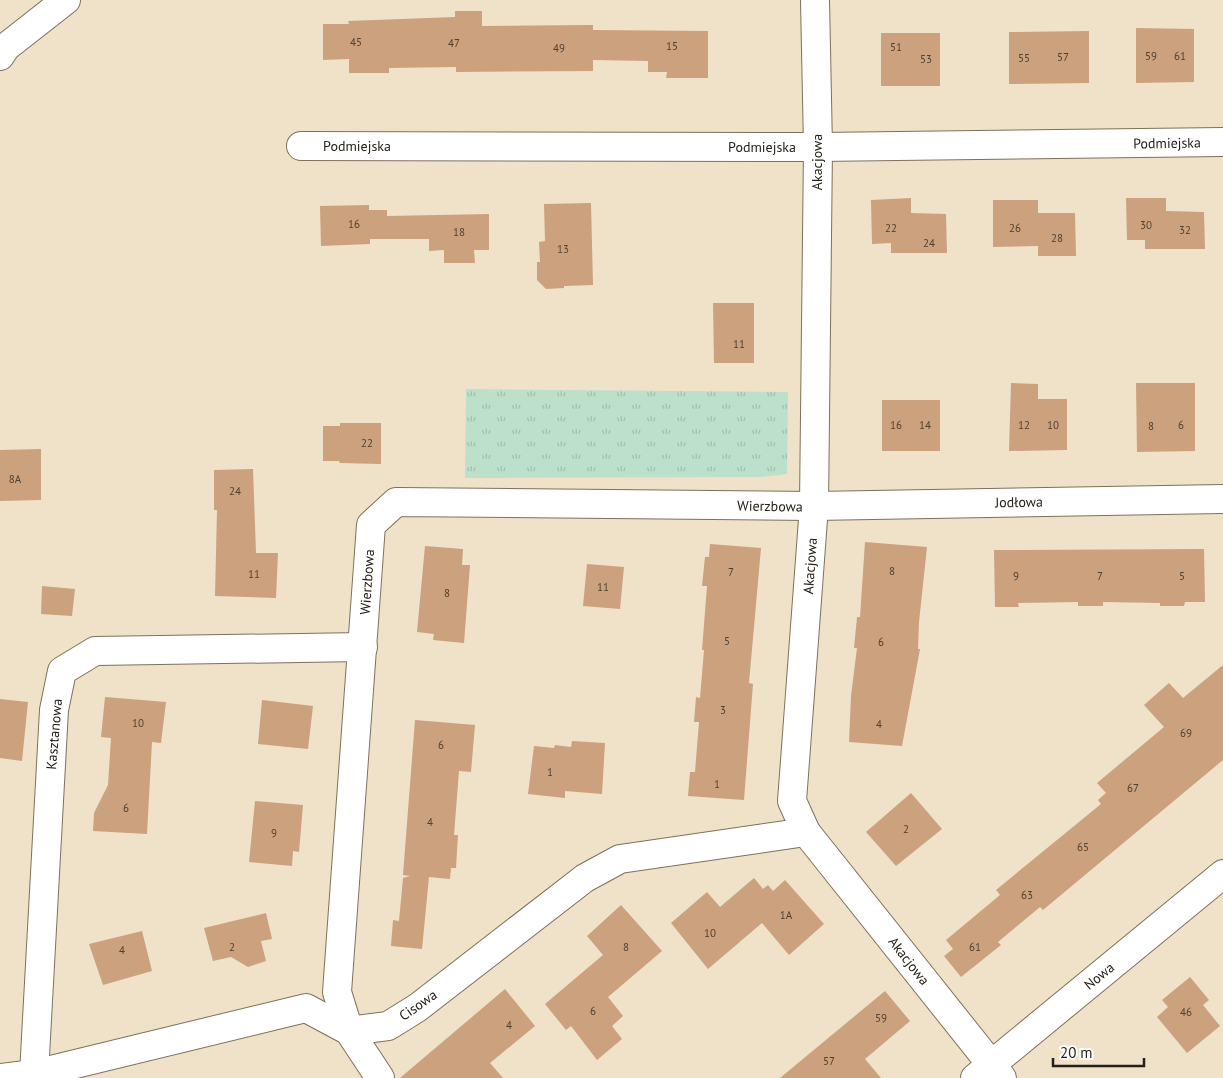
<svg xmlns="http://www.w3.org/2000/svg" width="1223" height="1078" font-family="'PT Sans',sans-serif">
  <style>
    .grass { fill: url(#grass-tufts) }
    .building { fill: #cca17d }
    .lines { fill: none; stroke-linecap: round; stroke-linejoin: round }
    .minor-casing { stroke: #7e715b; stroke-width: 30 }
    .minor { stroke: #fff; stroke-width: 28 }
    .labels { text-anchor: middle; stroke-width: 5; stroke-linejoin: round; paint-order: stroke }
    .number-label { font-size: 11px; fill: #504131 }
    .street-label { font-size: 14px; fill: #262118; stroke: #fff }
  </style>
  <defs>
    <pattern id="grass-tufts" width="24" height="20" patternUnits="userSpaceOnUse" patternTransform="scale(1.25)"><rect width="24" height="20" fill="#bce0ca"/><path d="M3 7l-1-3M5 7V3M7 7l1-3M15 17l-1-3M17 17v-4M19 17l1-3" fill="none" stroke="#a1c0ad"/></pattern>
  </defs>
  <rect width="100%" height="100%" fill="#f0e1c9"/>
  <polygon class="grass" points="466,389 788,392 787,474 761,477 465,478"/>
  <g class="building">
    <polygon points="455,11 482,11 482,26 593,25 593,30 708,31 708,78 666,78 667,72 648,72 648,61 593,60 593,71 456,72 456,67 389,68 389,73 349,73 349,59 323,60 323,24 349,24 348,21 455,17"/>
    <polygon points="1136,28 1194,29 1194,82 1136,83"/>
    <polygon points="1089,31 1089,83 1009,84 1009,32"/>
    <rect x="881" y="33" width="59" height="53"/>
    <polygon points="911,198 911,213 946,214 947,253 891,253 891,243 872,244 871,200"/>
    <polygon points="1126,198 1166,198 1166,211 1204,212 1205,249 1145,249 1145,240 1127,240"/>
    <polygon points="993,200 1038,200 1038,213 1075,213 1076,256 1038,256 1038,246 993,247"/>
    <polygon points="591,203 593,285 564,286 564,288 546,289 537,280 537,262 540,262 539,242 545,241 544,204"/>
    <polygon points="369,205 369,210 387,210 387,216 489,214 489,250 474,250 475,263 444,263 444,250 429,251 429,239 370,239 370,244 321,246 320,206"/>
    <polygon points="713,303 754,303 754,363 714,363"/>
    <polygon points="1011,383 1038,384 1038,399 1067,399 1067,450 1009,451"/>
    <polygon points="1136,383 1195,383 1195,451 1137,452"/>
    <rect x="882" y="400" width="58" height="51"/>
    <polygon points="340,423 381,423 381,464 340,463 339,461 323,461 323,426 340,426"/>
    <polygon points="41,449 41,500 0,501 0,450"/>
    <polygon points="253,469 256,553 278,553 276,598 215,596 217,510 214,510 214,470"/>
    <polygon points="865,542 927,547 919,622 918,649 920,649 902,746 849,742 851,696 857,648 854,648 857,617 860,617"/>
    <polygon points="710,544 761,548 749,683 753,684 744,800 688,796 690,772 695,772 699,722 694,722 696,697 700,698 704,650 702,650 707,586 702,586 705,557 709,557"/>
    <polygon points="425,546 463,549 462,565 470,565 464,643 433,640 434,634 417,632"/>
    <polygon points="1204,549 1205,602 1185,602 1184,606 1160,606 1160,603 1103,602 1103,606 1078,606 1078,602 1018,603 1019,607 995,607 994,550"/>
    <polygon points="587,564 624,567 620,609 583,606"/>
    <polygon points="42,586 75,589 72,616 41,614"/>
    <polygon points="1223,665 1223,760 1043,910 1040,907 998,942 1001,945 961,977 944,956 953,949 946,940 1000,895 996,890 1101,804 1098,800 1106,793 1097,783 1164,727 1144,705 1169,683 1183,698"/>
    <polygon points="105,697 166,702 161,743 152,742 147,834 93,831 94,813 108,785 111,738 101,737"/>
    <polygon points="0,699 28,702 22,761 0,758"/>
    <polygon points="262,700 313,706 308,749 258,744"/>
    <polygon points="415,720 475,725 471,772 459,771 454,835 458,835 456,868 451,868 450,879 429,877 422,949 391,946 393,920 399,921 403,878 410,876 403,875"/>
    <polygon points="572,741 605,743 602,794 565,791 565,798 528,794 534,746 554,748 555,745 571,747"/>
    <polygon points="911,793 942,829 896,866 866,832"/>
    <polygon points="255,801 303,805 299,852 293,851 292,866 249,862"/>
    <polygon points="754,878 763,889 768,885 773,891 785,880 824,924 789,955 762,923 708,969 671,923 707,892 720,907"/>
    <polygon points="621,905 662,951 608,997 623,1016 612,1026 622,1039 597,1060 571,1026 566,1030 545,1004 603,955 587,936"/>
    <polygon points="266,913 272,939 261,941 266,961 248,967 231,957 213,961 204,928"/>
    <polygon points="142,931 152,971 103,985 89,944"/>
    <polygon points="1190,977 1209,1000 1203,1005 1220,1026 1187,1053 1157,1017 1168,1007 1162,1000"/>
    <polygon points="505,989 535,1026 490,1063 503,1078 400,1078"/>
    <polygon points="885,991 910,1021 865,1059 881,1078 780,1078"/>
  </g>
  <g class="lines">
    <defs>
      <g id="minor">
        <polyline points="815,0 818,147 814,506 792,801 806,832 1002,1078"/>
        <polyline points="0,56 6,47 66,0"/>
        <polyline points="301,146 818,147 1223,142"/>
        <polyline points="34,1074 54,710 62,671 95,651 363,647"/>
        <polyline points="0,1078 34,1074 306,1008 349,1031 388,1026 417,1008 585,878 620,859 806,832"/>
        <polyline points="380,1078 349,1031 337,992 371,525 396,502 814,506 1223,499"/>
        <polyline points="975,1078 1223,874"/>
      </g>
    </defs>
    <use href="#minor" class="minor-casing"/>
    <use href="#minor" class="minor"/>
  </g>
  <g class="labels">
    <g class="number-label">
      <text x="356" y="46">45</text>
      <text x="454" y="47">47</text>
      <text x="672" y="50">15</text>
      <text x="896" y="51">51</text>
      <text x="559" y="52">49</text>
      <text x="1151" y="60">59</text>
      <text x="1180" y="60">61</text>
      <text x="1063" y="61">57</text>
      <text x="1024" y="62">55</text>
      <text x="926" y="63">53</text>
      <text x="354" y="228">16</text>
      <text x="1146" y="229">30</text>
      <text x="891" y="232">22</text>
      <text x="1015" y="232">26</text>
      <text x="1185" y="234">32</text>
      <text x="459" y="236">18</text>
      <text x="1057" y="242">28</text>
      <text x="929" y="247">24</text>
      <text x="563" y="253">13</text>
      <text x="739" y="348">11</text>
      <text x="896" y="429">16</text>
      <text x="925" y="429">14</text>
      <text x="1024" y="429">12</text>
      <text x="1053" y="429">10</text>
      <text x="1181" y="429">6</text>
      <text x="1151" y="430">8</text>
      <text x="367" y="447">22</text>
      <text x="15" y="483">8A</text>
      <text x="235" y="495">24</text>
      <text x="892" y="575">8</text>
      <text x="731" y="576">7</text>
      <text x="254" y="578">11</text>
      <text x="1016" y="580">9</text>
      <text x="1100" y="580">7</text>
      <text x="1182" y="580">5</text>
      <text x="603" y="591">11</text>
      <text x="447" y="597">8</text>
      <text x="727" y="645">5</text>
      <text x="881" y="646">6</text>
      <text x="723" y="714">3</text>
      <text x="138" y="727">10</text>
      <text x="879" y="728">4</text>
      <text x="1186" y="737">69</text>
      <text x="441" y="749">6</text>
      <text x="550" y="776">1</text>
      <text x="717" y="788">1</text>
      <text x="1133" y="792">67</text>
      <text x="126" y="812">6</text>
      <text x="430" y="826">4</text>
      <text x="906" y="833">2</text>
      <text x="274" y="837">9</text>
      <text x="1083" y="851">65</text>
      <text x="1027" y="899">63</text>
      <text x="786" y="919">1A</text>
      <text x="710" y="937">10</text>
      <text x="232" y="951">2</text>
      <text x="626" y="951">8</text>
      <text x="975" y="951">61</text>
      <text x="122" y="954">4</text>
      <text x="593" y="1015">6</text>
      <text x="1186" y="1016">46</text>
      <text x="881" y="1022">59</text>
      <text x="509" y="1029">4</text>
      <text x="829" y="1065">57</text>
    </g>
    <g class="street-label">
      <text transform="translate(1167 143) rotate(-1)" y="5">Podmiejska</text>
      <text x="357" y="151">Podmiejska</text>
      <text x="762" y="152">Podmiejska</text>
      <text transform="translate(817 162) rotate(-90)" y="5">Akacjowa</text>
      <text transform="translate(1019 502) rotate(-1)" y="5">Jodłowa</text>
      <text transform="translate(770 506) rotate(1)" y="5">Wierzbowa</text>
      <text transform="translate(810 566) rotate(-86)" y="5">Akacjowa</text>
      <text transform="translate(367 582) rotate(-86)" y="5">Wierzbowa</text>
      <text transform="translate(54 734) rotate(-85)" y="5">Kasztanowa</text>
      <text transform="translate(909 961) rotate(52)" y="5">Akacjowa</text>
      <text transform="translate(1099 976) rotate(-39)" y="5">Nowa</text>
      <text transform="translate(418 1005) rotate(-35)" y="5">Cisowa</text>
    </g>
  </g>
  <path d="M1053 1058v8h91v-8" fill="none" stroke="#262118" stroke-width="2.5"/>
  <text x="1060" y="1058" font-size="15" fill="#262118" stroke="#ffffff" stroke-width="4" paint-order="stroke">20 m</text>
</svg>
